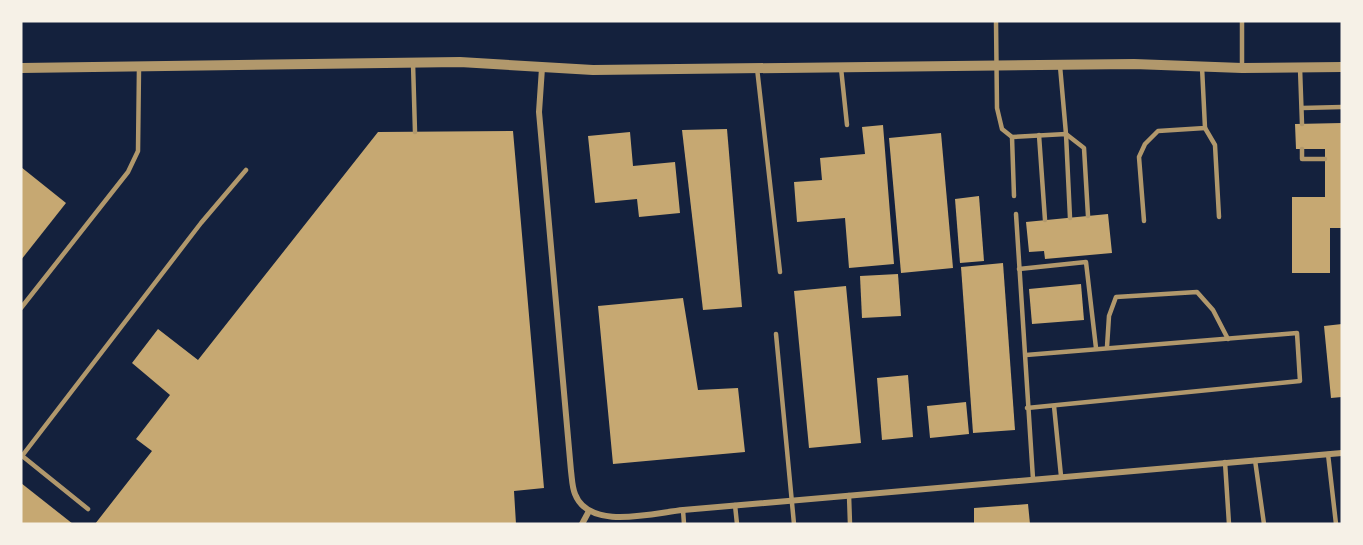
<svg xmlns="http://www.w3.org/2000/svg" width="1363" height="545" font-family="Barlow,sans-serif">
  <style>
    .building { fill: #c6a872 }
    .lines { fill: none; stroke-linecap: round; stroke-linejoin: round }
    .service { stroke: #b1986c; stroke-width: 4.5 }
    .minor { stroke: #b1986c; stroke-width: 6 }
    .tertiary { stroke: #b1986c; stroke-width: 10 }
  </style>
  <rect width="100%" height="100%" fill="#14213d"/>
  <g class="building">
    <polygon points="1342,123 1342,228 1330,228 1330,273 1292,273 1292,197 1325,197 1325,149 1296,149 1295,124"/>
    <polygon points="883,125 894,264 849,268 845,218 797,222 794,182 822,180 820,158 865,154 862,127"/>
    <polygon points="727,129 742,307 703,310 682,130"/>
    <polygon points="513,131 544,488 514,491 516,524 95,524 152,451 136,439 170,395 132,363 158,329 198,360 378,132"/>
    <polygon points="630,132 633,166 675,162 680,213 639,217 637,199 595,203 588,136"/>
    <polygon points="941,133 953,268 901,273 889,138"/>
    <polygon points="21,167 66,203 21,260"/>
    <polygon points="979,196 984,261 960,263 955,199"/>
    <polygon points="1108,214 1112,253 1045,259 1044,251 1029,252 1026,222"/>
    <polygon points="1003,263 1015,430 973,433 961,267"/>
    <polygon points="898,274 901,316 862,318 860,276"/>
    <polygon points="1081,284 1084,320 1032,324 1029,289"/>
    <polygon points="846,286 861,443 809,448 794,291"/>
    <polygon points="683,298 698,390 738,388 745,452 613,464 598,306"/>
    <polygon points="1342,324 1342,397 1331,398 1324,326"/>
    <polygon points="908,375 913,437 882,440 877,378"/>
    <polygon points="966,402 969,434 930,438 927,406"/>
    <polygon points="21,483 73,524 21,524"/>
    <polygon points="1028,504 1030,524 974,524 974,508"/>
  </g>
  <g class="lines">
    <g class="service">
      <polyline points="996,21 997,108 1002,129 1012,137 1066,134 1084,148 1088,216"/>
      <polyline points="1242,21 1242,68"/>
      <polyline points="413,63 415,132"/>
      <polyline points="1060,66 1066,134 1070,218"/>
      <polyline points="757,68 780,272"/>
      <polyline points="841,68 847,125"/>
      <polyline points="1300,68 1302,124"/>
      <polyline points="1302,108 1342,107"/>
      <polyline points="1205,128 1215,145 1219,217"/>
      <polyline points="1039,135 1045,220"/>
      <polyline points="1012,137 1014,196"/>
      <polyline points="1302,149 1302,159 1325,159"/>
      <polyline points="1016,214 1033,479"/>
      <polyline points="1144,221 1139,157 1145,144 1158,131 1205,128 1202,67"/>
      <polyline points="1019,269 1086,262 1096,348"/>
      <polyline points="21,308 128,172 138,151 139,68"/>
      <polyline points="776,334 794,524"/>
      <polyline points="1107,347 1109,316 1116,297 1197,292 1213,310 1228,339"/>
      <polyline points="1026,355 1297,333 1300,381 1027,408"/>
      <polyline points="1054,406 1061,476"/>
      <polyline points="1328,454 1336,524"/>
      <polyline points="21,455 88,509"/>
      <polyline points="22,456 201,223 246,170"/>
      <polyline points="1255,460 1264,524"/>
      <polyline points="1225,462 1229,524"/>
      <polyline points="849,495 850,524"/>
      <polyline points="735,505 737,524"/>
      <polyline points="683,510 684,524"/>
    </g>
    <g class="minor">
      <path d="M542,68L539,112L571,471C572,478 572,487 575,494C589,531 653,513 683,510L1342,453"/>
      <polyline points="582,524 589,511"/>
    </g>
    <polyline class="tertiary" points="21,68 460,62 593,70 1134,64 1242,68 1342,67"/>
  </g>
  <rect width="1363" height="545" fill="none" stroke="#f6f1e7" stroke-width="45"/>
</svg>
